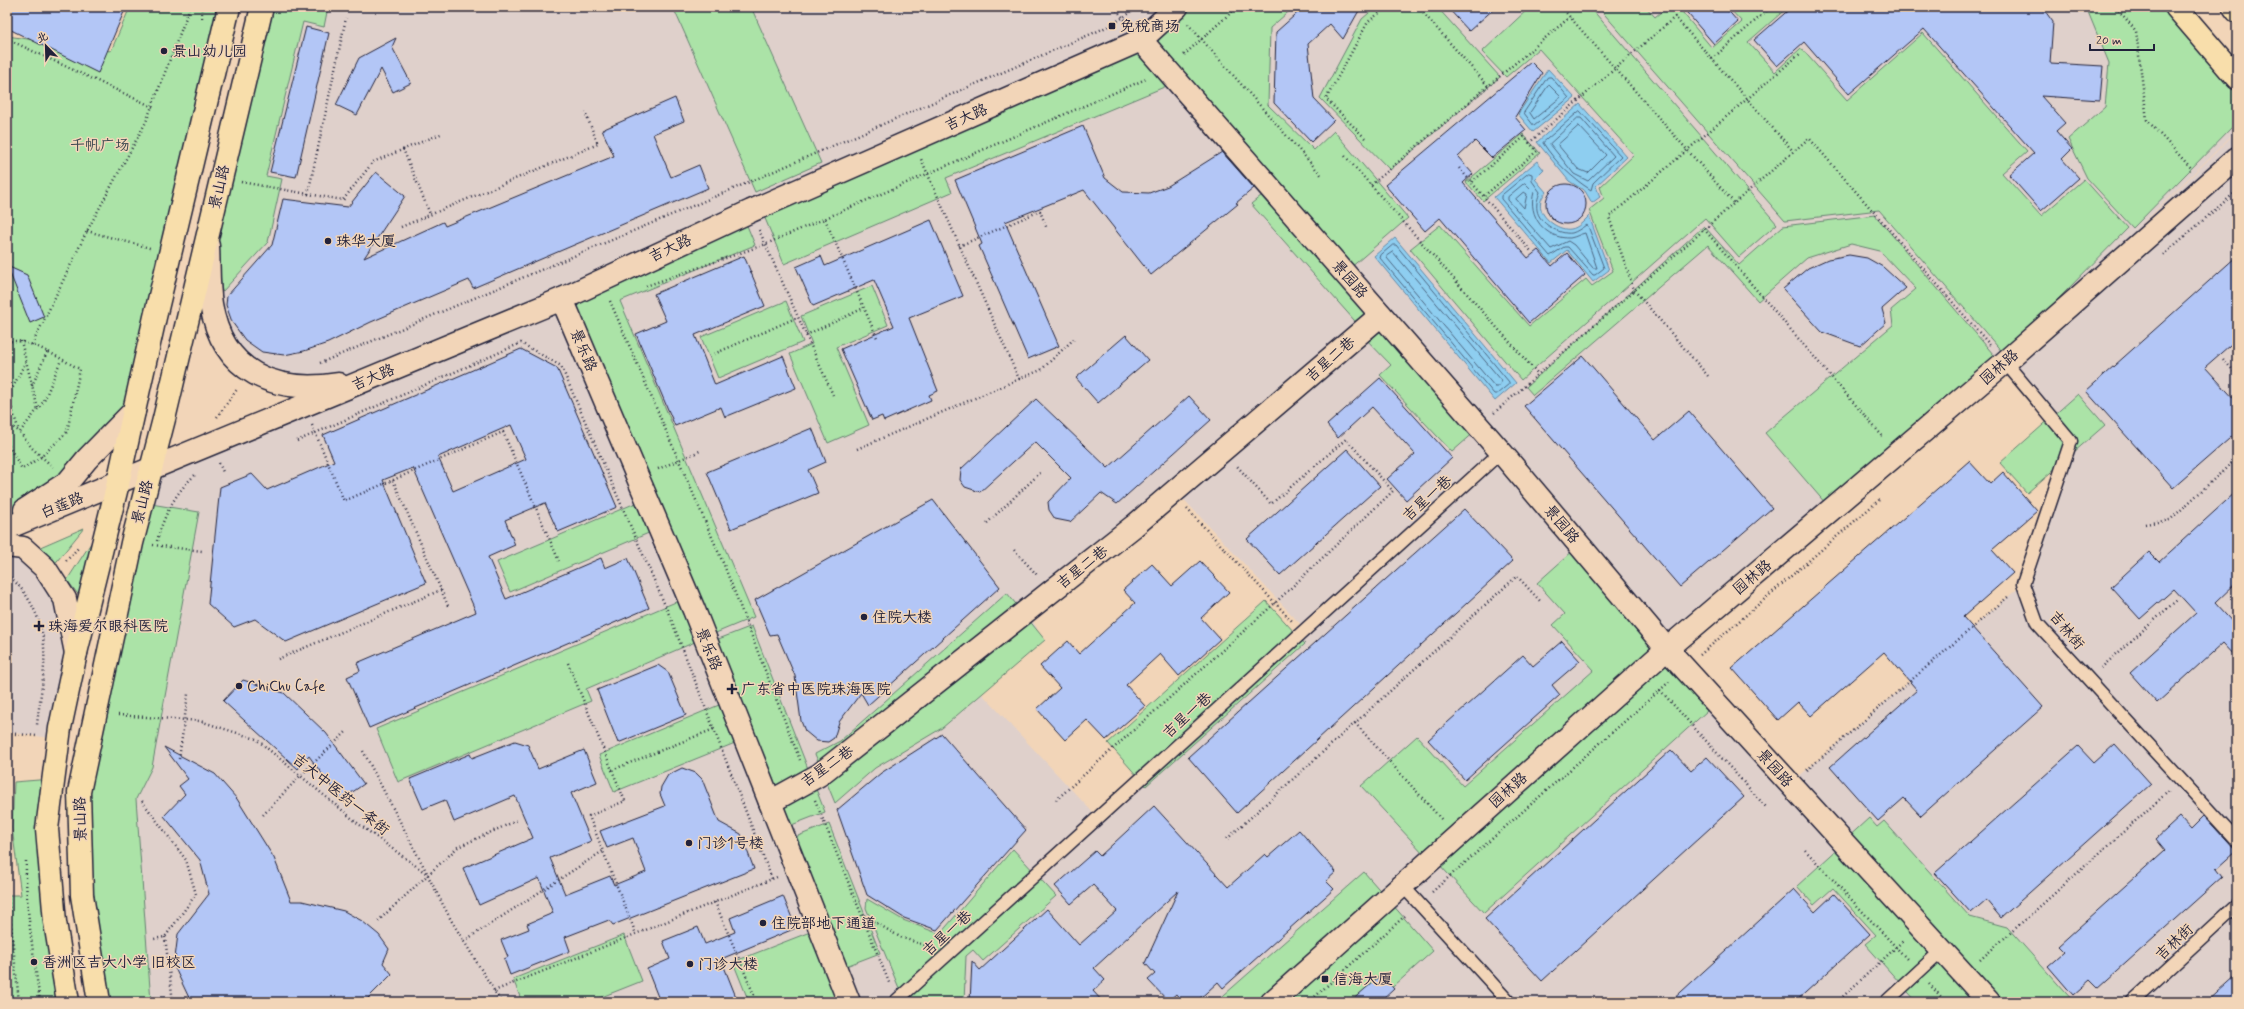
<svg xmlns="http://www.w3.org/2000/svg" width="2244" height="1009" font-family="Mynerve,'LXGW WenKai TC',sans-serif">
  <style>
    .built { fill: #dfd0cb; fill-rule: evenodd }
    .green { fill: #abe3a7; stroke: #668271 }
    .water { fill: #8ecef0; stroke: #6389a8 }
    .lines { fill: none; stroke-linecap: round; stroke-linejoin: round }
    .shore { stroke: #4d6783; stroke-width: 1 }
    .building { fill: #b3c6f6; stroke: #22223b; fill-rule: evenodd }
    .service-casing { stroke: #22223b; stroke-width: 15 }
    .minor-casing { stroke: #22223b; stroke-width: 25 }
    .secondary-casing { stroke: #22223b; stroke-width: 25 }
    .primary-casing { stroke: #22223b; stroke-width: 25 }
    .path { stroke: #22223b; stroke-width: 2.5; stroke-dasharray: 1 3; stroke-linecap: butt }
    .service { stroke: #f2d5b8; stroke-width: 12 }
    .minor { stroke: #f2d5b8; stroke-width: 22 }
    .secondary { stroke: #f2d5b8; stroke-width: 22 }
    .primary { stroke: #f8deab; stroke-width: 22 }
    .poi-dot { fill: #22223b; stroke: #f2d5b8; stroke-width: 1.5 }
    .labels { text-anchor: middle; stroke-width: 3; stroke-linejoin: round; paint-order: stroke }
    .poi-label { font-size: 15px; fill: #22223b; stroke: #f2d5b8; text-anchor: start }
    .street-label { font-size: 15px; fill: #22223b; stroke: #f2d5b8 }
    .park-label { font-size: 15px; fill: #3d4951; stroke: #f2d5b8 }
  </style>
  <rect width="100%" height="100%" fill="#f2d5b8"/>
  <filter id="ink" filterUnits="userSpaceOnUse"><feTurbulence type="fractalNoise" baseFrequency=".025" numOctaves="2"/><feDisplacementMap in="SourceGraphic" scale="8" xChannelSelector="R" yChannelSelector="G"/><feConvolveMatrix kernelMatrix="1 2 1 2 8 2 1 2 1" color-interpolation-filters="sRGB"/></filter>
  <g filter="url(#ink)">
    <g class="built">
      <path d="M262,7H2176L2237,78V130L2005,361L1272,1002H500L499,1000L497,1002H99L151,469L364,381L282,385L237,358L210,282ZM1176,491L1306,630L1098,818L969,680L1037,628L1026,611Z"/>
      <polygon points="2237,131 2237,1002 1273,1002 1667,650 1790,784 2023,584 2073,435 2005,362"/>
      <polygon points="7,546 45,569 76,653 58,739 7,732"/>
    </g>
    <g class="green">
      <polygon points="130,7 224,7 134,402 66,483 7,520 7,36 111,51"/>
      <polygon points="267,7 328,7 324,27 303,22 266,176 282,179 268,242 222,292 214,234"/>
      <polygon points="673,7 751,7 821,163 755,192"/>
      <polygon points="1187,7 1294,7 1270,28 1268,105 1314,150 1334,131 1408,218 1349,269 1149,42"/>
      <polygon points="1376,7 1437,7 1500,77 1390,170 1320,98 1362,19"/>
      <polygon points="1530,7 1590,7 1777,224 1739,257 1705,218 1521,380 1410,249 1440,225 1529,326 1586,279 1592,286 1613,271 1589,210 1604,198 1600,187 1634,155 1539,49 1506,77 1482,52"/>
      <polygon points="1598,7 1646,7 1655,17 1667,7 1678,7 1712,48 1742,22 1728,7 1788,7 1748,42 1775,72 1801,48 1847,100 1923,33 2027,151 2002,173 2041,216 2084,179 2128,228 2004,354 1879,210 1785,221"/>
      <polygon points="2086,7 2170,7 2237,85 2237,122 2133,228 2087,178 2068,139 2105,107 2109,63"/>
      <polygon points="1139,49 1169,85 946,178 952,192 784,264 764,216"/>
      <polygon points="1523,134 1540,153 1483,201 1466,182"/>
      <polygon points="1267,191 1476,431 1452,452 1380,375 1391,365 1363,336 1354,320 1251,204"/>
      <polygon points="1875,215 1999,361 1826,504 1765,433 1893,325 1891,310 1916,289 1880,251 1851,244 1807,258 1758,301 1708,245 1533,395 1526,387 1704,226 1739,265 1783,226"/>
      <polygon points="746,223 755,245 620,301 754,617 711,635 571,301"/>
      <polygon points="872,286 888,325 836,347 869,425 828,443 790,354 812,344 801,316"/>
      <polygon points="786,301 803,342 718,378 701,337"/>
      <polygon points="2078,394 2105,425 2027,493 2000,463"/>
      <polygon points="638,502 651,532 510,592 497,562"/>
      <polygon points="145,503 199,512 152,767 136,799 151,1002 105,1002 87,894 84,791"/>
      <polygon points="84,528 53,566 31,551"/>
      <polygon points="91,543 96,546 84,602 67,580"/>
      <polygon points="1575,549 1661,650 1424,854 1361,786 1417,736 1463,786 1594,670 1553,625 1565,614 1537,583"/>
      <polygon points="1007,593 1045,640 942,728 875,768 835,803 815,754 840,741"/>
      <polygon points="678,601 695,642 586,689 591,701 398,782 376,729"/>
      <polygon points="1266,601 1305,644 1146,786 1108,743"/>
      <polygon points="752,626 825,812 789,826 716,640"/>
      <polygon points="1663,661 1707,711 1484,913 1437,862"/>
      <polygon points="719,705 735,743 614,792 599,755"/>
      <polygon points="51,779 65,1002 7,1002 7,895 21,895 12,828 14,782"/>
      <polygon points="1869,818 1877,827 1884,821 1970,917 2007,927 2074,1002 1995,1002 1845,840"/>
      <polygon points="829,824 880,953 841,968 790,839"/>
      <polygon points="1841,846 1985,1002 1917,1002 1865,944 1876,935 1833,888 1814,905 1797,886"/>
      <polygon points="1013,849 1056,896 983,961 973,950 966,956 964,1002 911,1002 899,988 866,908 867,899 903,920 940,934"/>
      <polygon points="1364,872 1433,951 1376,1002 1216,1002"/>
      <polygon points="810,932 837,1002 749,1002 733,962"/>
      <polygon points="624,935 642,981 589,1002 522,1002 513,979"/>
    </g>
    <g class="water">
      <polygon points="1548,69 1575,98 1533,132 1518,114"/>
      <polygon points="1580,104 1627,157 1596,186 1600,197 1592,203 1585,191 1569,181 1537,142"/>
      <path d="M1537,161L1544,170L1535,179L1546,192C1542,197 1539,202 1541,209C1544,220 1560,231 1571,229C1578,228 1584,221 1589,216L1609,270L1593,282L1567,250L1551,263L1494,197Z"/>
      <polygon points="1395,238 1516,383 1495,401 1374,256"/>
    </g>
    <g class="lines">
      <g class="shore">
        <polygon points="1548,77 1551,77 1569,98 1534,126 1524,113"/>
        <polygon points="1549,85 1561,97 1534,119 1530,113"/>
        <path d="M1580,111L1621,156L1593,183L1591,190C1572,178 1556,163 1543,143Z"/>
        <polygon points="1578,118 1581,118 1614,156 1588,181 1574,174 1550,144"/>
        <polygon points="1579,126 1606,155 1588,173 1578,169 1558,145"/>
        <path d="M1529,173L1532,174V181L1540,192C1538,198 1536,203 1537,210C1539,223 1559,235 1572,233C1576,232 1582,228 1586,225L1588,226L1604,268L1595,275H1593L1568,247H1564L1550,256L1501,199V196Z"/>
        <path d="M1525,183L1534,192C1527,216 1545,239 1570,238C1576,237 1580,234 1585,233L1597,268H1593L1574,245L1568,241L1551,249L1508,200V197Z"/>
        <polygon points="1524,192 1527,194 1524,208 1516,199"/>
        <polygon points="1393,245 1396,245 1509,382 1509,384 1497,394 1494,394 1380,258 1381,255"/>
        <polygon points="1393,252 1502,381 1498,387 1495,387 1387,258 1387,256"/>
      </g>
    </g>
    <g class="building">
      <polygon points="7,7 126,7 98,73 7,28"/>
      <polygon points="1304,7 1361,7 1343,39 1330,24 1308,44 1314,99 1334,120 1311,142 1274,103 1276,32"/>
      <polygon points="1447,7 1496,7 1469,31"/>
      <polygon points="1682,7 1725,7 1738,22 1714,44"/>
      <polygon points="1792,7 2042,7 2053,22 2050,63 2103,66 2100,100 2041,96 2065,123 2056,131 2072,149 2062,159 2079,178 2041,211 2009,175 2034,153 1924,29 1849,94 1804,42 1777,66 1754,40"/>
      <polygon points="306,27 329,33 296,177 270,172"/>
      <polygon points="396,38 392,47 411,83 393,92 381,69 357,115 336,105 359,58"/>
      <polygon points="1531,62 1542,73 1515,117 1526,130 1492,158 1475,141 1458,157 1473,174 1463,183 1528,258 1538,250 1552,266 1567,253 1585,275 1529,323 1440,218 1425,231 1385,185"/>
      <polygon points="675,98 684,121 653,134 671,177 699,165 708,188 473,288 469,280 371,322 328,343 304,351 284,355 262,352 245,340 232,322 226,305 227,296 272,245 283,199 348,207 376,172 405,196 364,258 443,222 445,226 614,156 602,130"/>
      <polygon points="1083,126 1105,178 1123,192 1149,193 1168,186 1222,152 1254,188 1236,203 1238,204 1151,275 1084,190 1005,222 1059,346 1028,359 979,246 982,244 955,180"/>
      <circle cx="1566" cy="204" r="20"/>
      <polygon points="931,220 963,296 909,318 938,391 929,395 931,400 884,421 882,416 872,420 841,349 894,326 874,280 813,306 796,267 821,256 825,266"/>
      <polygon points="1849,255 1867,258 1883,267 1906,288 1882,309 1886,323 1860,346 1822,332 1783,289 1808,268 1828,259"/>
      <polygon points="744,256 765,306 695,335 715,385 783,356 796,388 725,417 721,407 675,426 636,334 666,321 654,294"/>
      <polygon points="2237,256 2237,339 2205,367 2237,402 2237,432 2173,488 2086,391"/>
      <polygon points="7,266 27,275 44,317 30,323"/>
      <polygon points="1126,335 1148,360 1098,403 1076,378"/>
      <path d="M521,349L557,368L617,507L558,532L545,503L505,520L515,545L488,557L506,599L601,558L605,568L628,558L649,608L369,728L347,677L360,671L357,663L476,612L413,468L383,480L426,583L286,642L255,619L234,627L208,604L220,487L252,474L267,490L334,461L323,435ZM511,425L526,459L453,491L438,457Z"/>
      <polygon points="1583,356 1655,440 1689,411 1772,508 1680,587 1524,406"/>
      <polygon points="1380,378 1452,458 1406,500 1387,479 1415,454 1372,407 1338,438 1327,425"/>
      <polygon points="1189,396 1211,420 1117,504 1101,493 1070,522 1055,519 1049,510 1048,502 1071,478 1035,442 980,492 965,487 960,480 961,469 1036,399 1108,468"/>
      <polygon points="812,428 826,462 808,470 818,493 731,529 707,472"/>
      <polygon points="1347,449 1380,486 1280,575 1247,539"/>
      <polygon points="1969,461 1990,484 2003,472 2037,511 1992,550 2013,573 1963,617 2043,707 1921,816 1904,798 1878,821 1830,767 1917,690 1884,652 1811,716 1798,702 1778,720 1732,668"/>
      <polygon points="2237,491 2237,582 2215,603 2237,627 2237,658 2223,643 2157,703 2130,673 2196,613 2174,589 2140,619 2111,587 2149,552 2159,562"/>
      <polygon points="933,500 1000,587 868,705 861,693 839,722 834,738 828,742 817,741 805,731 801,721 795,676 777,634 770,635 755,600"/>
      <polygon points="1464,509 1513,561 1237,813 1188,757"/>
      <polygon points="1200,561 1229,592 1201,618 1220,639 1179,676 1160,654 1126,685 1145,706 1106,740 1087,720 1065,740 1037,709 1060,688 1040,666 1068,641 1079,654 1135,603 1123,590 1152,564 1172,586"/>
      <polygon points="1562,641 1580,661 1552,685 1560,695 1465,780 1428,740 1523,655 1533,666"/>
      <polygon points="658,665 668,672 686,715 618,743 597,690"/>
      <polygon points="243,680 284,693 326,733 364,784 341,800 309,756 298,769 223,701"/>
      <polygon points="942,734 1026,830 937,930 904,918 867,895 837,810 881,773"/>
      <polygon points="515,741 528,745 538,769 584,750 597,782 571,793 591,841 550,858 565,894 610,876 614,885 646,872 633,838 607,848 600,831 665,806 660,794 661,787 668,775 682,768 696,773 702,779 719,822 741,834 754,869 613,925 609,920 565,937 570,951 510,975 504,959 508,957 501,940 529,929 527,924 553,913 539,878 479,905 463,868 533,838 515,796 454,822 445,800 423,809 410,779 470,754 472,758"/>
      <polygon points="2115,744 2151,784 2001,918 1986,900 1971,913 1935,873 2078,746 2094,763"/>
      <polygon points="164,747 215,774 237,799 274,858 291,901 302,901 344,911 362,921 379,935 389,949 383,963 392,974 364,1002 191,1002 174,966 178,934 209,894 200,860 164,816 185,794 179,786 188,779"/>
      <polygon points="1671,750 1691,771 1707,757 1744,797 1542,981 1485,919"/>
      <polygon points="1154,806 1228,887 1265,854 1268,857 1299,830 1336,872 1326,881 1334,889 1223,988 1218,982 1196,1002 1183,1002 1176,994 1168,1001 1148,980 1155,974 1145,963 1178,891 1094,968 1105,980 1093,991 1103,1002 970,1002 972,961 980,970 1047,909 1079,945 1117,911 1093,885 1071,904 1055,886 1095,851 1100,856"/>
      <polygon points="2204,816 2236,851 2216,869 2222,877 2098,988 2090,980 2073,995 2048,966 2064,952 2058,946 2165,850 2156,839 2180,817 2191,829"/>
      <polygon points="1794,889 1815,912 1834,894 1870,934 1795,1002 1670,1002"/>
      <polygon points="783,896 796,928 721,959 738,1002 660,1002 647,969 670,959 663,941 698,927 705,944 735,932 730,918"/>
      <polygon points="2237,974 2237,1002 2206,1002"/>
      <polygon points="1381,975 1394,989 1380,1002 1350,1002"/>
    </g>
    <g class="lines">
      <defs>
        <g id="service">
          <polyline points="2005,362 2071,441 2023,584 2037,623 2237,841"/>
          <polyline points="1402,885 1509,1002"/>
          <polyline points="895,1002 1501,452"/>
          <polyline points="1886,1002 1941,951"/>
          <polyline points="2132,1002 2237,905"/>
        </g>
        <g id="minor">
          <polyline points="1141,40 1501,452 1667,649 1989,1002"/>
          <polyline points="562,299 694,610 849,1002"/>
          <polyline points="770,802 819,775 1134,526 1381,315"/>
          <polyline points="1272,1002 1667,649 2005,362 2237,158"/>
        </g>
        <g id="secondary">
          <path d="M208,246C209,265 208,285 211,304C222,373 275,394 338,384"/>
          <polyline points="25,510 68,482 87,459 134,411"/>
          <polyline points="7,528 562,299 751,211 1141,40 1177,7"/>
          <polyline points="7,546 23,548 45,568 65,599 76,653"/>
        </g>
        <g id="primary">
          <polyline points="2176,7 2237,78"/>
          <polyline points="2234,7 2237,11"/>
          <polyline points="68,1002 55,922 47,829 60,728 76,653 118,483 155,317 229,7"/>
          <polyline points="99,1002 82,895 79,792 132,543 164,419 262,7"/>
        </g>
      </defs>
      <use href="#service" class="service-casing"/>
      <use href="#minor" class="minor-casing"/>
      <use href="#secondary" class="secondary-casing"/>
      <use href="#primary" class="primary-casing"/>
      <g class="path">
        <polyline points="1114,7 1127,22"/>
        <polyline points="1418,7 1488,86"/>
        <polyline points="1561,7 1734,203"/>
        <polyline points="2116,7 2136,31 2147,120 2192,169"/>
        <polyline points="202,18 202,7"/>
        <polyline points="1188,24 1323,177"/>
        <polyline points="7,39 153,107"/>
        <polyline points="1184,55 1237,7"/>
        <polyline points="1712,59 1771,7"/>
        <polyline points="2234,100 2237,105"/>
        <polyline points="1365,138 1326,99 1368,22 1387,7"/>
        <polyline points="1529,143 1675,17 1793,151"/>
        <polyline points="403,149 430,214"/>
        <polyline points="1345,156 1538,374"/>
        <polyline points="1459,168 1531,251"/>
        <polyline points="241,182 308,194 346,18"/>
        <polyline points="1472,182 1524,137 1537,151 1484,196"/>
        <polyline points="1371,185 1570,17"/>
        <polyline points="308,194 343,200 373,162 443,133"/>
        <polyline points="825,219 878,340"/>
        <polyline points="401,227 598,144 585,112"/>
        <polyline points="1704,229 1884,438"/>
        <polyline points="759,230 833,395"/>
        <polyline points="87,231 150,248"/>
        <polyline points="959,246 1040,211 1047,229"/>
        <polyline points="2163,255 2237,191"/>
        <polyline points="646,286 766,244 1146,79"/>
        <polyline points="610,301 724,565 800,760"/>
        <polyline points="806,335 864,308"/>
        <polyline points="21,341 38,409"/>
        <path d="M7,342C28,336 61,360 80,369L67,432L41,457L22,469L7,443"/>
        <polyline points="32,345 87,231 146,122 190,7"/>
        <polyline points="714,354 798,317"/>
        <polyline points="2223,359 2237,375"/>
        <polyline points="320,363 740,186 1098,31 1116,22 1139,7"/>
        <polyline points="1708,376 1634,290 1609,217 1801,53"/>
        <polyline points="1019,379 1041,370 1076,337"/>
        <polyline points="32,386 47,352"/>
        <polyline points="7,393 13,387 26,361"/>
        <polyline points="7,402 11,406 19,431"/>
        <polyline points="1494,413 1809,138 1991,346"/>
        <polyline points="217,417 238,388"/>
        <polyline points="7,423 20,432 32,448 53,467"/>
        <polyline points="312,425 344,501 393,480 449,608"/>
        <polyline points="20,432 44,401 61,360"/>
        <polyline points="297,441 521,343 561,366 671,619 772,879"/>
        <polyline points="857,449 1019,379 921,159"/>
        <polyline points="219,463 223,472"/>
        <polyline points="658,469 700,451"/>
        <polyline points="393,480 503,432 559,561"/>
        <polyline points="1187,509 1292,621"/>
        <polyline points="987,523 1040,473"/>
        <polyline points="2145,524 2170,520 2237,458"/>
        <path d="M157,541C164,515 175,493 195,475"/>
        <polyline points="153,545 202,551"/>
        <polyline points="1014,550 1038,576"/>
        <polyline points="66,561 79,547"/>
        <path d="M7,575C28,590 43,622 44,647C46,669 39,703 37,725"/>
        <polyline points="2233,605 2237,602"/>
        <polyline points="1700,655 1879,500"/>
        <polyline points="278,659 441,590"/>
        <polyline points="568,663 612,770 714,729"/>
        <polyline points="2101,668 2178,599"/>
        <polyline points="1660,690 1766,807"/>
        <polyline points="118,715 200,721 256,739 360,825 427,874 451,920 501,1002"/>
        <polyline points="1355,723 1443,821"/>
        <polyline points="7,733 37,736"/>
        <polyline points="363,751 427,873"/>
        <polyline points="179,759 188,694"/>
        <polyline points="612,770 625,801 589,816 636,934"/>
        <polyline points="1807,770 2009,596"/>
        <polyline points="815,800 890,985"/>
        <polyline points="1056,800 1275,603 1393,491 1346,439 1271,504 1237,466"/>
        <polyline points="142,801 186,860 196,894 165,937 154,939"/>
        <polyline points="263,815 300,776 346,732"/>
        <polyline points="1227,839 1517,576 1540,601"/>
        <polyline points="1805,850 1907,959"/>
        <path d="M26,861C25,908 34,955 40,1002"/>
        <polyline points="7,887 19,1002"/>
        <polyline points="1432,892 1669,682"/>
        <polyline points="715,902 757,1002"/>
        <polyline points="863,915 900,937 930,947"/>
        <polyline points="378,921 458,847 518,820"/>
        <polyline points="165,937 173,1002"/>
        <polyline points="464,941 603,851"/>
        <polyline points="1980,960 2169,791"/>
        <polyline points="7,970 15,969"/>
        <polyline points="1929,984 1946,1002"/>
        <polyline points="494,991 777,877"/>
        <polyline points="1309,1002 1407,914"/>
        <polyline points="1837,1002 1904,940"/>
      </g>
      <use href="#service" class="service"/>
      <use href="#minor" class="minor"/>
      <use href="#secondary" class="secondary"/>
      <use href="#primary" class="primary"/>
    </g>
  </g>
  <g class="poi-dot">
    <rect x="1108" y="22" width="8" height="8" rx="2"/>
    <circle cx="164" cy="51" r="4"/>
    <circle cx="328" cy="241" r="4"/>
    <circle cx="864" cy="617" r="4"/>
    <path d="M37 620h4v4h4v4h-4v4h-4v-4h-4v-4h4z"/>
    <circle cx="239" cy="686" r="4"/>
    <path d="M730 683h4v4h4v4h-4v4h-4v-4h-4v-4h4z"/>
    <circle cx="689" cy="843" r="4"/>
    <circle cx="763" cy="923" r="4"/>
    <circle cx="34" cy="962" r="4"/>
    <circle cx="690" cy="964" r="4"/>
    <rect x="1321" y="975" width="8" height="8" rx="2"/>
  </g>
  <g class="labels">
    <g class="poi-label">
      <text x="1120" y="31">免税商场</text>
      <text x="172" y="56">景山幼儿园</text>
      <text x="336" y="246">珠华大厦</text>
      <text x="872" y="622">住院大楼</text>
      <text x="48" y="631">珠海爱尔眼科医院</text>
      <text x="247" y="691">ChiChu Cafe</text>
      <text x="741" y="694">广东省中医院珠海医院</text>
      <text x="697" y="848">门诊1号楼</text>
      <text x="771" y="928">住院部地下通道</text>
      <text x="42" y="967">香洲区吉大小学 旧校区</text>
      <text x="698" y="969">门诊大楼</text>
      <text x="1333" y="984">信海大厦</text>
    </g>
    <g class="street-label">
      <text transform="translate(966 117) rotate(-24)" y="5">吉大路</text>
      <text transform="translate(219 187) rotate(-77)" y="5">景山路</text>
      <text transform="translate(670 248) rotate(-25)" y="5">吉大路</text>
      <text transform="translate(1350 279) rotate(49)" y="5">景园路</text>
      <text transform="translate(584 350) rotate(67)" y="5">景乐路</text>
      <text transform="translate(1330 359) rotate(-41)" y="5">吉星二巷</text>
      <text transform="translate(1999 367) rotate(-41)" y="5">园林路</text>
      <text transform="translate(373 377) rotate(-23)" y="5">吉大路</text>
      <text transform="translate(1427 498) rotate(-42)" y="5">吉星一巷</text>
      <text transform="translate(142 502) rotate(-76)" y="5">景山路</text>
      <text transform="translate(62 505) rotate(-22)" y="5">白莲路</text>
      <text transform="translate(1562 524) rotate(50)" y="5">景园路</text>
      <text transform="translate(1082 567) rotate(-38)" y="5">吉星二巷</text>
      <text transform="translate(1752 577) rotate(-40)" y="5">园林路</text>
      <text transform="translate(2067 630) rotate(50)" y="5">吉林街</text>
      <text transform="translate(709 649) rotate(68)" y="5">景乐路</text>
      <text transform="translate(1187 715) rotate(-42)" y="5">吉星一巷</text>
      <text transform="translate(827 766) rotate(-35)" y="5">吉星二巷</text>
      <text transform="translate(1775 768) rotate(48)" y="5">景园路</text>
      <text transform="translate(1508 790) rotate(-42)" y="5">园林路</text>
      <text transform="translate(341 794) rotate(39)" y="5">吉大中医药一条街</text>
      <text transform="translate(80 819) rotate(-91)" y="5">景山路</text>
      <text transform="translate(947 933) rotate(-42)" y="5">吉星一巷</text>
      <text transform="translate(2174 942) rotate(-43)" y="5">吉林街</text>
    </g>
    <g class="park-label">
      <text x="100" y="150">千帆广场</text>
    </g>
  </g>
  <rect width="2244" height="1009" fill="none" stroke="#f2d5b8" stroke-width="24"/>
  <rect x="12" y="12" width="2220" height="985" fill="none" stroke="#22223b" stroke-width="1.5" filter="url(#ink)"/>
  <g transform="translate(46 46) rotate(337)" stroke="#f2d5b8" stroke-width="3" paint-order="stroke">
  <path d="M0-3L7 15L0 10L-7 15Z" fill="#22223b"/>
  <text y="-6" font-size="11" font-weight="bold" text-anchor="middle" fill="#22223b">北</text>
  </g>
  <path d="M2090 44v6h64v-6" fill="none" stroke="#22223b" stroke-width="2"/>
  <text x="2096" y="44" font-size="12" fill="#22223b" stroke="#f2d5b8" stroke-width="3" paint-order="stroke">20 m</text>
</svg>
